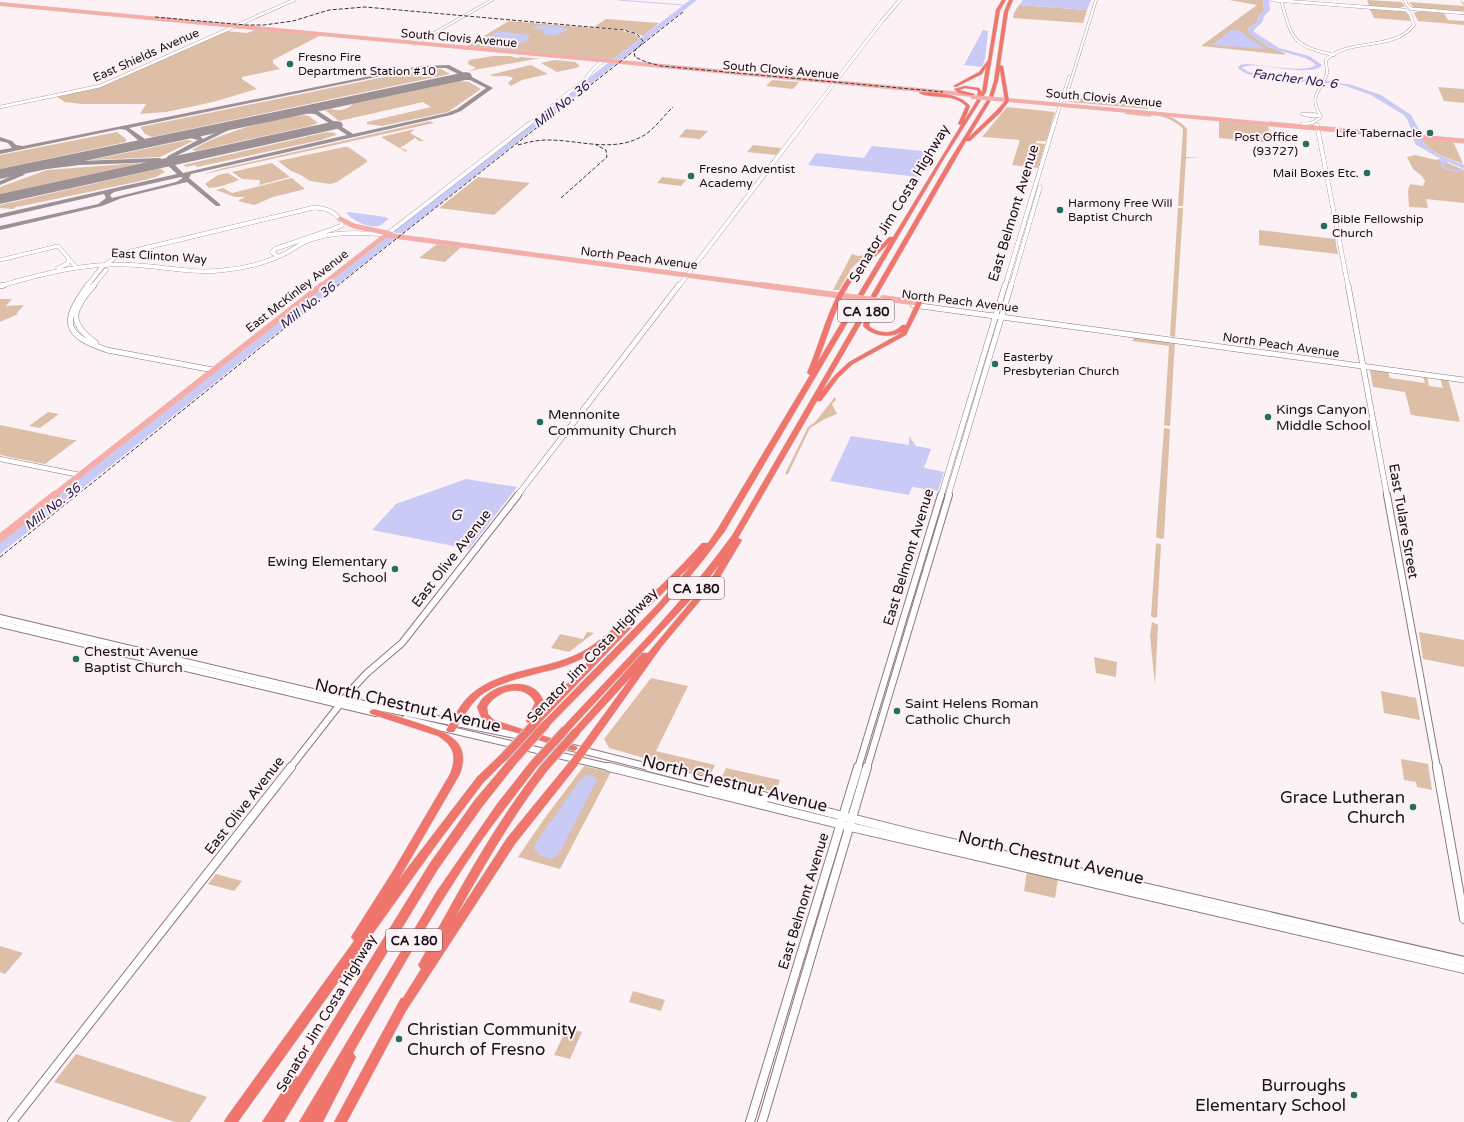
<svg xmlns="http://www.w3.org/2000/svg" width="1464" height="1122" font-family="'Varela Round',sans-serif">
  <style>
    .green { fill: #ddbfa8 }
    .water { fill: #c9caf6 }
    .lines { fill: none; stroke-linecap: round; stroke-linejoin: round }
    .stream { stroke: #c9caf6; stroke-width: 1 }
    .canal { stroke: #c9caf6; stroke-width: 2 }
    .taxiway { fill: #9c9296; fill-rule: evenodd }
    .runway { fill: #9c9296; fill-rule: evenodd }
    .tertiary-far2-casing { stroke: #8e7780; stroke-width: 3 }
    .tertiary-far1-casing { stroke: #8e7780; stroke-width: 4 }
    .tertiary-casing { stroke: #8e7780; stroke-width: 5.5 }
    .secondary-far4-casing { stroke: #8e7780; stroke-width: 3.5 }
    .secondary-far3-casing { stroke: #8e7780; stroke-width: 4.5 }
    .secondary-far2-casing { stroke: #8e7780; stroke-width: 6 }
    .secondary-far1-casing { stroke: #8e7780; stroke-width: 8 }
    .secondary-casing { stroke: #8e7780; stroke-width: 10 }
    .primary-far3-casing { stroke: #d1cfd0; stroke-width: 4 }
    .primary-far2-casing { stroke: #d1cfd0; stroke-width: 5 }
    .primary-far1-casing { stroke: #d1cfd0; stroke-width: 6 }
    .primary-casing { stroke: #d1cfd0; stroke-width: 8 }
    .motorway-casing { stroke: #d1cfd0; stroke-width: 1 }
    .tertiary-far2 { stroke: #fff; stroke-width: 2.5 }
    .tertiary-far1 { stroke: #fff; stroke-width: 3.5 }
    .tertiary { stroke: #fff; stroke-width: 4.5 }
    .secondary-far4 { stroke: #fff; stroke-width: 3 }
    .secondary-far3 { stroke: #fff; stroke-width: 4 }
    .secondary-far2 { stroke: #fff; stroke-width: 5 }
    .secondary-far1 { stroke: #fff; stroke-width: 6 }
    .secondary { stroke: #fff; stroke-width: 8 }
    .primary-far3 { stroke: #f6ada7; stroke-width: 3.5 }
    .primary-far2 { stroke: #f6ada7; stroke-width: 4.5 }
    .primary-far1 { stroke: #f6ada7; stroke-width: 5.5 }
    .primary { stroke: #f6ada7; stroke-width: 8 }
    .motorway { fill: #f0766d; fill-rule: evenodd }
    .rail { stroke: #3d3438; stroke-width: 1; stroke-dasharray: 4 2; stroke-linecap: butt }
    .primary-bridge-far1-casing { stroke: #d1cfd0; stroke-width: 4; stroke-linecap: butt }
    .primary-bridge-casing { stroke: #d1cfd0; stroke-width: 6; stroke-linecap: butt }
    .motorway-bridge-casing { stroke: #d1cfd0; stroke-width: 10; stroke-linecap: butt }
    .primary-bridge-far1 { stroke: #f6ada7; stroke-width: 3.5 }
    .primary-bridge { stroke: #f6ada7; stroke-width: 5.5 }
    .motorway-bridge { stroke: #f0766d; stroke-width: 8 }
    .poi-dot { fill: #256c62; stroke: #fcf1f5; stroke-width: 1.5 }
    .labels { text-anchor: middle; stroke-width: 4; stroke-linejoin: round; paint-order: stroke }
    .far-street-label { font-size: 12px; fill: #191114; stroke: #fcf1f5 }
    .far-poi-label { font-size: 12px; fill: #191114; stroke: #fcf1f5; text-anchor: start }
    .far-water-label { font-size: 13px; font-style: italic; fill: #282357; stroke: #fcf1f5 }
    .shield { fill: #fcf1f5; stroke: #5d5458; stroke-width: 1 }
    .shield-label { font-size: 13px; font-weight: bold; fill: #191114 }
    .street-label { font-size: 14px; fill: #191114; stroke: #fcf1f5 }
    .poi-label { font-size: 14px; fill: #191114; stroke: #fcf1f5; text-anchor: start }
    .water-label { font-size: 15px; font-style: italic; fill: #282357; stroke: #fcf1f5 }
    .near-street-label { font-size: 17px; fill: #191114; stroke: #fcf1f5 }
    .near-poi-label { font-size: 17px; fill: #191114; stroke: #fcf1f5; text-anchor: end }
  </style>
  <rect width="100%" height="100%" fill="#fcf1f5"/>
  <g class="green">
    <path d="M1229,0H1263L1264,11L1259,16L1257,22L1248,29C1259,43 1269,48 1285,53L1284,54L1287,55L1201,46L1257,5Z"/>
    <polygon points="1367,0 1402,2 1405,6 1400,8 1359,5 1369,5"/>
    <polygon points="1460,0 1464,3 1464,13 1414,8 1409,2 1464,6"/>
    <polygon points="1019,5 1087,10 1083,23 1013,18 1014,13"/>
    <polygon points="1368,8 1402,10 1408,14 1411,21 1374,18 1371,11"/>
    <polygon points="1419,11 1444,13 1448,20 1464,21 1464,25 1418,21 1414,13"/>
    <polygon points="606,19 659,23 643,36 627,30 594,27"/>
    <polygon points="509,21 617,30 632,33 641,38 612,60 467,46"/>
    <polygon points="237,27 321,35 273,60 273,63 280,69 242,77 242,79 257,89 213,102 166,112 140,114 146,104 82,104 65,102 57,97 101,86 226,31 247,33 255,30 233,28"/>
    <polygon points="493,56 511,56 516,58 521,57 543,59 535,59 469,71 476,68 468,64 469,60"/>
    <polygon points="555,60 575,62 580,66 576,68 557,72 541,63"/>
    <path d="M531,65L548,74L522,80L511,86L508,83L513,78C505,74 497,78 489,75Z"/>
    <polygon points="423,69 441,69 450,74 152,137 145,134 140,127"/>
    <polygon points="772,80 799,82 793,89 766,86"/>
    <path d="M460,81L469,82L481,89L448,112L382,126L367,124V122L431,107L423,102L339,121L325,110L332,109C339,112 347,109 353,104Z"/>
    <polygon points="1438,87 1464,89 1464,103 1444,101"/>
    <polygon points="1069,97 1149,104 1148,109 1069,102 1068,101"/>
    <polygon points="1007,107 1055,112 1046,141 1036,141 1036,143 1045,144 1038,168 1012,165 1020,140 982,137"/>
    <path d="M1126,111C1146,112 1172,111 1187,129L1186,157L1200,158H1186L1183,206H1178L1183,129C1175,120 1163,116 1152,115L1150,116L1152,117L1125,114Z"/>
    <path d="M304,115L309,116L318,123L310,126L196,151L192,150C218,133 273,118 304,115Z"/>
    <polygon points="1219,119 1268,123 1270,143 1219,138"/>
    <polygon points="430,121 434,123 200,175 224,168"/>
    <polygon points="415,129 410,133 424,141 419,141 415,138 400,148 407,150 406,152 381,137"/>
    <polygon points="686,129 708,131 700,139 679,137"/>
    <polygon points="117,132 126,139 126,142 0,169 0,155"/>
    <polygon points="327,132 335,133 336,135 321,140 197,167 195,165 187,167 183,165"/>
    <path d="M1422,138L1453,141L1463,164C1448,158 1428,153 1422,138Z"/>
    <polygon points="187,140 193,141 160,157 92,160"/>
    <polygon points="753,145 781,148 776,155 747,152"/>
    <polygon points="344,147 348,147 367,160 367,162 337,182 330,184 310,181 301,175 291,171 278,161"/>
    <polygon points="1415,155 1436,160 1438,159 1464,170 1464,203 1426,199 1428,208 1409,207 1408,191 1410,184 1423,186 1425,181 1422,176 1413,169 1407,157"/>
    <polygon points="138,163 138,164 0,194 0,187 47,170"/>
    <polygon points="272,163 290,177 259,185 260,182 259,180 242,179 232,172"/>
    <polygon points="158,169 161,169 165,172 156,177 136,182 17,207 19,205 13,209 0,208 0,205"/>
    <path d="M228,173L239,180C229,184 220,187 209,188L205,184L218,175Z"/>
    <polygon points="478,177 530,183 494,215 439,208"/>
    <polygon points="662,177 686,180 681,186 657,183"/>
    <polygon points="292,178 305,189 273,197 254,205 238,201 245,197 235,197 216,190 223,188 232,193"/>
    <polygon points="1178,208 1183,208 1175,337 1170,336"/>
    <polygon points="1259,230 1335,239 1338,254 1259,245"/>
    <polygon points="437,244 439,244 461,247 445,262 419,258"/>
    <polygon points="852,254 858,256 865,255 851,269 839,290 833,290"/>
    <polygon points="0,299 12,299 6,306 24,305 17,313 18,314 0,322"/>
    <polygon points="1135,337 1175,342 1170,426 1164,425 1169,346 1132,341"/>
    <polygon points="1371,370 1388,372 1390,378 1425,383 1423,376 1427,376 1429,386 1443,388 1440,378 1448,379 1460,422 1411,415 1405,392 1373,387 1370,371"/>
    <polygon points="835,397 836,400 832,404 837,414 825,419 810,428 788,474 785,474 808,427 815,422"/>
    <polygon points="48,412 59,414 40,428 29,426"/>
    <polygon points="0,425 73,440 77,440 45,464 0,455"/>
    <polygon points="1164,428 1170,429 1164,538 1161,539 1156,537"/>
    <polygon points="1158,543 1161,545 1157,617 1154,618 1151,616 1156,544"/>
    <polygon points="1152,622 1158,625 1155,685 1150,636"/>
    <polygon points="587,632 594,633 569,652 551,648 560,634 583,639"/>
    <polygon points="1419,632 1464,640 1464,667 1423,659"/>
    <polygon points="1094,657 1117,662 1116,677 1096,673"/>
    <path d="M651,678L688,686L656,751L715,765L710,775L707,776C674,768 642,757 609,748L604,739Z"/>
    <polygon points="1381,691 1416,698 1420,720 1384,713"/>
    <polygon points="1401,759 1428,764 1432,790 1417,787 1416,782 1404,780"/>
    <polygon points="584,766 611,772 560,869 518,857 544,819"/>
    <polygon points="726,768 780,780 776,791 775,792 723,779 722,777"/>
    <polygon points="1027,872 1058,879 1055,898 1024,891"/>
    <polygon points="216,874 242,881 234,891 208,884"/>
    <polygon points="0,946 23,953 5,974 0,972"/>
    <polygon points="633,991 665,1000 661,1011 629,1002"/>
    <polygon points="567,1028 582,1032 570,1059 554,1055"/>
    <polygon points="76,1054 207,1097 190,1122 175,1122 54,1082"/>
  </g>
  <g class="water">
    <polygon points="690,0 697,0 620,61 612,60"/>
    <polygon points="1023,0 1091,0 1087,10 1019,5"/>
    <path d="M1263,0H1269L1270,10L1264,16L1263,21L1254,30V32L1279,48L1309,56L1322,65C1311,79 1253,59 1242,68L1247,71L1259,75L1319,80L1318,83C1298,81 1253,82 1238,68L1240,65L1245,64C1261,64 1304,74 1316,65C1307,56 1295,56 1284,52C1270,49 1258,42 1248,32V29L1257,22L1259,16L1264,11Z"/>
    <path d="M541,25L563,27L568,29C559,35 554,37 543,34V30L530,28Z"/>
    <polygon points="983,30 988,31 985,59 982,67 964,65"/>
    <polygon points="1231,30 1241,31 1249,38 1266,49 1212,45"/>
    <polygon points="498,31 529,35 530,38 515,47 509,49 476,45"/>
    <polygon points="608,63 617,63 403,233 395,233 394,231"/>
    <polygon points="1327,81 1352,85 1381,95 1411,115 1422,135 1413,134 1408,121 1404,115 1371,95 1343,85 1325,83"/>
    <path d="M1412,137L1422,138C1428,153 1449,159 1464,165V169L1448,162L1443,165C1449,171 1456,169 1464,171C1456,172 1445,172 1440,165L1443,163L1437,160L1441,159L1416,145Z"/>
    <polygon points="872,146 932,152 919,177 808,165 816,153 864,158"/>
    <path d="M349,212L385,217L389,219C386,221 382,225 378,226C367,228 354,221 346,213Z"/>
    <polygon points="389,237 396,238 0,554 0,541 386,238"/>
    <polygon points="851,436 909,445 909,436 916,446 931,449 924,468 944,472 938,491 912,487 909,495 830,481"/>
    <polygon points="466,479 517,487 469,549 372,530 396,504"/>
    <polygon points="589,774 594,777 597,780 560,852 553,859 541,856 534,849 537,841 581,779"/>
  </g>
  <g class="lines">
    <polyline class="stream" points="619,0 683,5"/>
    <polyline class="canal" points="1313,81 1331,82"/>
    <path class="taxiway" d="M449,65L493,88L461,111L451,115L191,174L189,178L220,204V206H216L187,182L122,198L102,206L0,230V226L98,204L106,198L104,194L0,218V214L177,174L165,163L159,162L80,165L22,172L25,174L24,175L0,185V181L21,172L8,173V171L80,161L159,158L165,160L168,156L198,140L182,136V134L200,136L203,139L235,123H239V125L172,158L171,162L191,157V159L176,163L175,165L183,173L347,135L315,114L300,113L297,111L298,110L318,111L353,134L447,113L457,109L486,88L470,80H446V78L448,77H464L446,68H420L129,128L145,139L157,142L154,144L144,143L135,148L132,146L139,141L126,130L120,129L0,154V150L12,148L8,143L0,141V137L12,141L16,145L23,146L420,66ZM181,177L183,178L176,182L112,198L110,195L114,192Z"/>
    <g class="runway">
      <polygon points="466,72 470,73 472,76 470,79 0,179 0,169"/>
      <polygon points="336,121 341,122 343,125 341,128 0,204 0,194"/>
    </g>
    <defs>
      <g id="tertiary-far2">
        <path d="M1281,0C1292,39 1292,46 1334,55"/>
        <polyline points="1405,0 1407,5 1412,9"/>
        <polyline points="415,44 492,0"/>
        <polyline points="1061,102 1069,77"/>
        <polyline points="1064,103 1096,0"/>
        <polygon points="1313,114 1321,116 1310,116"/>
        <path d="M1320,115C1308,95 1322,90 1327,73C1328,69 1325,64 1326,60C1349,37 1393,52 1414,25L1410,14L1406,10"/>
        <polyline points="1311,116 1302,114 1312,114"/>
        <polyline points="1302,124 1312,123 1320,118"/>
      </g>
      <g id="tertiary-far1">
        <polyline points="1302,124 1306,124"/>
        <polyline points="0,260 58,246 76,267"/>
      </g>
      <polyline id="tertiary" points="0,459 80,475"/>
      <g id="secondary-far4">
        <polyline points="1272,0 1404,10"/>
        <polyline points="1414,9 1464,13"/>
        <polyline points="0,107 100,86 294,0"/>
        <polyline points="528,125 586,79 594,68 604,60"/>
        <polyline points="802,125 882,21 900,0"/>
        <polyline points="1054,125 1061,102"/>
      </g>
      <g id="secondary-far3">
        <polyline points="1317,125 1348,286"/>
        <polyline points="58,268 67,264 69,260"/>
        <path d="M0,286C45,273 87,262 135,265C165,267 194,274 225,270C245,268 266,263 284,254C291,251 298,245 305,242C331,231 359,232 386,235L529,124"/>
        <path d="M87,286L102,267L120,254L312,208C324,207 339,212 342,225L336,228L275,249L272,252L276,255"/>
        <polyline points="93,286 106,270"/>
        <polyline points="679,286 803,124"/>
        <polyline points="1005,286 1054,124"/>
        <polyline points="1011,286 1040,187"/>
      </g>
      <g id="secondary-far2">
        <path d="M88,285C61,322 63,335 107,350L213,370"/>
        <path d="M94,285C72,310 67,322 96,343"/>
        <polyline points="1348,285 1387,496"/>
        <polyline points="0,286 4,285"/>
        <polyline points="913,305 1464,380"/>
        <polyline points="517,496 679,285"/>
        <polyline points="941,496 1005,285"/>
        <polyline points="948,496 1011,285"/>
      </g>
      <g id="secondary-far1">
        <polyline points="1387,495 1437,768"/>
        <polyline points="0,618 368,705 525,737"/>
        <polyline points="0,624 376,713"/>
        <polyline points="405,719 613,768"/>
        <polyline points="569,747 653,768"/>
        <polyline points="290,768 352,689 367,673 402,643 518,495"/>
        <polyline points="858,768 941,495"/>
        <polyline points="867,768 949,495"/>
      </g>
      <g id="secondary">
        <polyline points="609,767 855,828 1464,969"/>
        <polyline points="649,767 918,835 1464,961"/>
        <polyline points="1437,767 1464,919"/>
        <polyline points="709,792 713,789 720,789 764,799"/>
        <polyline points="12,1122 291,767"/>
        <polyline points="750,1122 858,767"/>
        <polyline points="762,1122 867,767"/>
      </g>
      <g id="primary-far3">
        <polyline points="0,4 973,95"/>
        <polyline points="996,99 1281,125"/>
      </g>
      <g id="primary-far2">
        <polyline points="1270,124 1464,141"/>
        <polyline points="340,219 354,226 391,234"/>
        <polyline points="321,286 386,235 768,286"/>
      </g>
      <g id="primary-far1">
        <polyline points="761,285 851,297"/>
        <polyline points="883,298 919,303"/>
        <polyline points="53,496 322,285"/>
      </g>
      <polyline id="primary" points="0,538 55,495"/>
      <g id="motorway">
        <path d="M1002,0H1006L1000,10L986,92L945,157L725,531C674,603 610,663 549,726H543L541,724L657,605L693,563L662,594L630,623L633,625L632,627L539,724L536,725L528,723L526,721L535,703C525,682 497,690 487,707L488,714L494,720L576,746L578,748L576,750L573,751L488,724L481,717L477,707C479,704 481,699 484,697C497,684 525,678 538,692C541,695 543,700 545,703L542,710L606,643C588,658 567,667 543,672C522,678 499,682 481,695C469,705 462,720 454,732H448L446,730C454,717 462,700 475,691C507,667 551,670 585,650C600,641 613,629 626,617C653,594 678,570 702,543H708L717,530L810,375L807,373C821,341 828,304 850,275C861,261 877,250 889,237H893L961,125L958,124L966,106C952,92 933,100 919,93L921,92C937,93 959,93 970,106L964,121L977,100L976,99L978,92L977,90L965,88L959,90L974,94V96H973L959,93L954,89L965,86L979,88L982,92L986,67L982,74L956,87L953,86L979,72L988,60L996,10ZM889,243L817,363C829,335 835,303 854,278C864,265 878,255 889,243Z"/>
        <path d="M1009,0H1013L1008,12L1000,65L1003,66L1009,101L1000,113L970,141H966L867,313H871L872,314L869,326C879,334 893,335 902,325H906L916,303L917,302H921L922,303L906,335L853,364L839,377L821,401H817L738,538L742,540L720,577L662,646L576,767L515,844L406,1011L347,1122H334L401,998H403L421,969L418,965L420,962C457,894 493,826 541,765L544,764L547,765L549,768L547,771C512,817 483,867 455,918L507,838L570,761L632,676L579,734H573L571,732L573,730L642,653H648L714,574L719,565L697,593L568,732H562L560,730L562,728C620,665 683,604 733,534L949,161L989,97L994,81L1004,12ZM1000,70L1005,101L996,111L968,138L993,97L998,81ZM866,315L863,326C873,337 890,338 902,332L901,333L849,362L835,375L822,391Z"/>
        <path d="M374,709C388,713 402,718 416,722C442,731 473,738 460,774L399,879L477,777L500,755L503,754L506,755L508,758L483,783L437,844L238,1122H224L226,1118L354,941L351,937L353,934L393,871L450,774C457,756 454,746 438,736L371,714L369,712L371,710Z"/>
        <polygon points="513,757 516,758 518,761 516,764 482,807 438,869 284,1122 262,1122 291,1078 295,1076 298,1077 430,863 474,801 510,758"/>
        <path d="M533,761L536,762L538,765L536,768C515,796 493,823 473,853C430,917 392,985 353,1053L356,1057L323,1122H299L437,891L497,804L530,762Z"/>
      </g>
    </defs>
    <use href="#tertiary-far2" class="tertiary-far2-casing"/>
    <use href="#tertiary-far1" class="tertiary-far1-casing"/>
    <use href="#tertiary" class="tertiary-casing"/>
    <use href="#secondary-far4" class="secondary-far4-casing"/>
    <use href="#secondary-far3" class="secondary-far3-casing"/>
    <use href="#secondary-far2" class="secondary-far2-casing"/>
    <use href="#secondary-far1" class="secondary-far1-casing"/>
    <use href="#secondary" class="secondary-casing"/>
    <use href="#primary-far3" class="primary-far3-casing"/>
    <use href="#primary-far2" class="primary-far2-casing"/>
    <use href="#primary-far1" class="primary-far1-casing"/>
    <use href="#primary" class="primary-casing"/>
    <use href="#motorway" class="motorway-casing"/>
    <use href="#tertiary-far2" class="tertiary-far2"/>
    <use href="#tertiary-far1" class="tertiary-far1"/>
    <use href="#tertiary" class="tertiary"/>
    <use href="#secondary-far4" class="secondary-far4"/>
    <use href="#secondary-far3" class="secondary-far3"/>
    <use href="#secondary-far2" class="secondary-far2"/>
    <use href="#secondary-far1" class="secondary-far1"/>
    <use href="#secondary" class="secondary"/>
    <use href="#primary-far3" class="primary-far3"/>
    <use href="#primary-far2" class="primary-far2"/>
    <use href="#primary-far1" class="primary-far1"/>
    <use href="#primary" class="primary"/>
    <use href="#motorway" class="motorway"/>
    <g class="rail">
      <polyline points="155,17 246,25 264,25 293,21 329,10 365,7 624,30 637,34 643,41 640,46"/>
      <polyline points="637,48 634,52 635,57 646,62 661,66 943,92"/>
      <path d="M518,145C528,142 538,140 548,140C579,140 610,152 639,138C653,132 662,117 673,107"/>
      <polyline points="561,198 607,157 606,150 596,145"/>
      <polyline points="0,557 372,258 683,12"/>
    </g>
    <defs>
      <polyline id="primary-bridge-far1" points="972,97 996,99"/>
      <polyline id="primary-bridge" points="851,297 881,301"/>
      <g id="motorway-bridge">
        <polyline points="503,758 536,722"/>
        <polyline points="513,761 546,724"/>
        <polyline points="533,765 565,730"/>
        <polyline points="544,768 576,732"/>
      </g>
    </defs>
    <use href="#primary-bridge-far1" class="primary-bridge-far1-casing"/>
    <use href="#primary-bridge" class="primary-bridge-casing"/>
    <use href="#motorway-bridge" class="motorway-bridge-casing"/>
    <use href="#primary-bridge-far1" class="primary-bridge-far1"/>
    <use href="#primary-bridge" class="primary-bridge"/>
    <use href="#motorway-bridge" class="motorway-bridge"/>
  </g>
  <g class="poi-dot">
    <circle cx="290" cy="64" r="4"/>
    <circle cx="1430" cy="133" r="4"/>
    <circle cx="1306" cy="144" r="4"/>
    <circle cx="1367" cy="173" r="4"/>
    <circle cx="691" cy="176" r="4"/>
    <circle cx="1060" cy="210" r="4"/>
    <circle cx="1324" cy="226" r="4"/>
    <circle cx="995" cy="364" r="4"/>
    <circle cx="1268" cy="417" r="4"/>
    <circle cx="540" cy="422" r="4"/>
    <circle cx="395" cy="569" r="4"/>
    <circle cx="76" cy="659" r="4"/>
    <circle cx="897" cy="711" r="4"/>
    <circle cx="1413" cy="807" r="4"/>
    <circle cx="399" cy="1039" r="4"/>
    <circle cx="1354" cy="1095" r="4"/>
  </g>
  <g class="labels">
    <g class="far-street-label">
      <text transform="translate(459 38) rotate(5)" y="4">South Clovis Avenue</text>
      <text transform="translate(146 55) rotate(-24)" y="4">East Shields Avenue</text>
      <text transform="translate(781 70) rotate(5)" y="4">South Clovis Avenue</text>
      <text transform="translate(1104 98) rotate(5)" y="4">South Clovis Avenue</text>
      <text transform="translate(159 256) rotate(4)" y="4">East Clinton Way</text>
      <text transform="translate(639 258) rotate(7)" y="4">North Peach Avenue</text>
      <text transform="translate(297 291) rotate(-38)" y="4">East McKinley Avenue</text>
      <text transform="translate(960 301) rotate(7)" y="4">North Peach Avenue</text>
      <text transform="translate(1281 345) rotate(8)" y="4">North Peach Avenue</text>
    </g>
    <g class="far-poi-label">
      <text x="298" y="61">Fresno Fire<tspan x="298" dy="14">Department Station #10</tspan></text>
      <text x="1422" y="137" text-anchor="end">Life Tabernacle</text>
      <text x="1298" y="141" text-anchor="end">Post Office<tspan x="1298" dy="14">(93727)</tspan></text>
      <text x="699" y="173">Fresno Adventist<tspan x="699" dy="14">Academy</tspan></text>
      <text x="1359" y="177" text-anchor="end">Mail Boxes Etc.</text>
      <text x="1068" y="207">Harmony Free Will<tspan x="1068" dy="14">Baptist Church</tspan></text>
      <text x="1332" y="223">Bible Fellowship<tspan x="1332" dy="14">Church</tspan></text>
      <text x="1003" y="361">Easterby<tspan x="1003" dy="14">Presbyterian Church</tspan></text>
    </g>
    <g class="far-water-label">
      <text transform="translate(1295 78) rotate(7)" y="5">Fancher No. 6</text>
      <text transform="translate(561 104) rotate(-38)" y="5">Mill No. 36</text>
      <text transform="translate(307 305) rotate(-38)" y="5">Mill No. 36</text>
      <text transform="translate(52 506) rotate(-38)" y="5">Mill No. 36</text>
    </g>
    <g class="shield">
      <rect x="838" y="300" width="56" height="22" rx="3"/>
      <rect x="668" y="577" width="56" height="22" rx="3"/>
      <rect x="386" y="929" width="56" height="22" rx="3"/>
    </g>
    <g class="shield-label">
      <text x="866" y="316">CA 180</text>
      <text x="696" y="593">CA 180</text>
      <text x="414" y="945">CA 180</text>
    </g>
    <g class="street-label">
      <text transform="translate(899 203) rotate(-59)" y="5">Senator Jim Costa Highway</text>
      <text transform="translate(1013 213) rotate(-73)" y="5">East Belmont Avenue</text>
      <text transform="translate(1404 521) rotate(80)" y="5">East Tulare Street</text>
      <text transform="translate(908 557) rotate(-73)" y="5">East Belmont Avenue</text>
      <text transform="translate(451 558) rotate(-52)" y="5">East Olive Avenue</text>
      <text transform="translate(592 655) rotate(-46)" y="5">Senator Jim Costa Highway</text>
      <text transform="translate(244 805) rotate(-52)" y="5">East Olive Avenue</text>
      <text transform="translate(803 901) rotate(-73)" y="5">East Belmont Avenue</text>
      <text transform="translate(326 1013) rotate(-59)" y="5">Senator Jim Costa Highway</text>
    </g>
    <g class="poi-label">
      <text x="1276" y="414">Kings Canyon<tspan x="1276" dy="16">Middle School</tspan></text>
      <text x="548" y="419">Mennonite<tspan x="548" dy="16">Community Church</tspan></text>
      <text x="387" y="566" text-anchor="end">Ewing Elementary<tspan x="387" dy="16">School</tspan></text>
      <text x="84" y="656">Chestnut Avenue<tspan x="84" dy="16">Baptist Church</tspan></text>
      <text x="905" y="708">Saint Helens Roman<tspan x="905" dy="16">Catholic Church</tspan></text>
    </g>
    <g class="water-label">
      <text x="456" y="520">G</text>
    </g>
    <g class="near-street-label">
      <text transform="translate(408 705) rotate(13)" y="6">North Chestnut Avenue</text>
      <text transform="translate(735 783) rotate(14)" y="6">North Chestnut Avenue</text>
      <text transform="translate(1051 857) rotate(13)" y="6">North Chestnut Avenue</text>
    </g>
    <g class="near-poi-label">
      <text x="1405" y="803">Grace Lutheran<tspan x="1405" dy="20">Church</tspan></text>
      <text x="407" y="1035" text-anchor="start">Christian Community<tspan x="407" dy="20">Church of Fresno</tspan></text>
      <text x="1346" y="1091">Burroughs<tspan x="1346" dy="20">Elementary School</tspan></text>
    </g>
  </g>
</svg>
